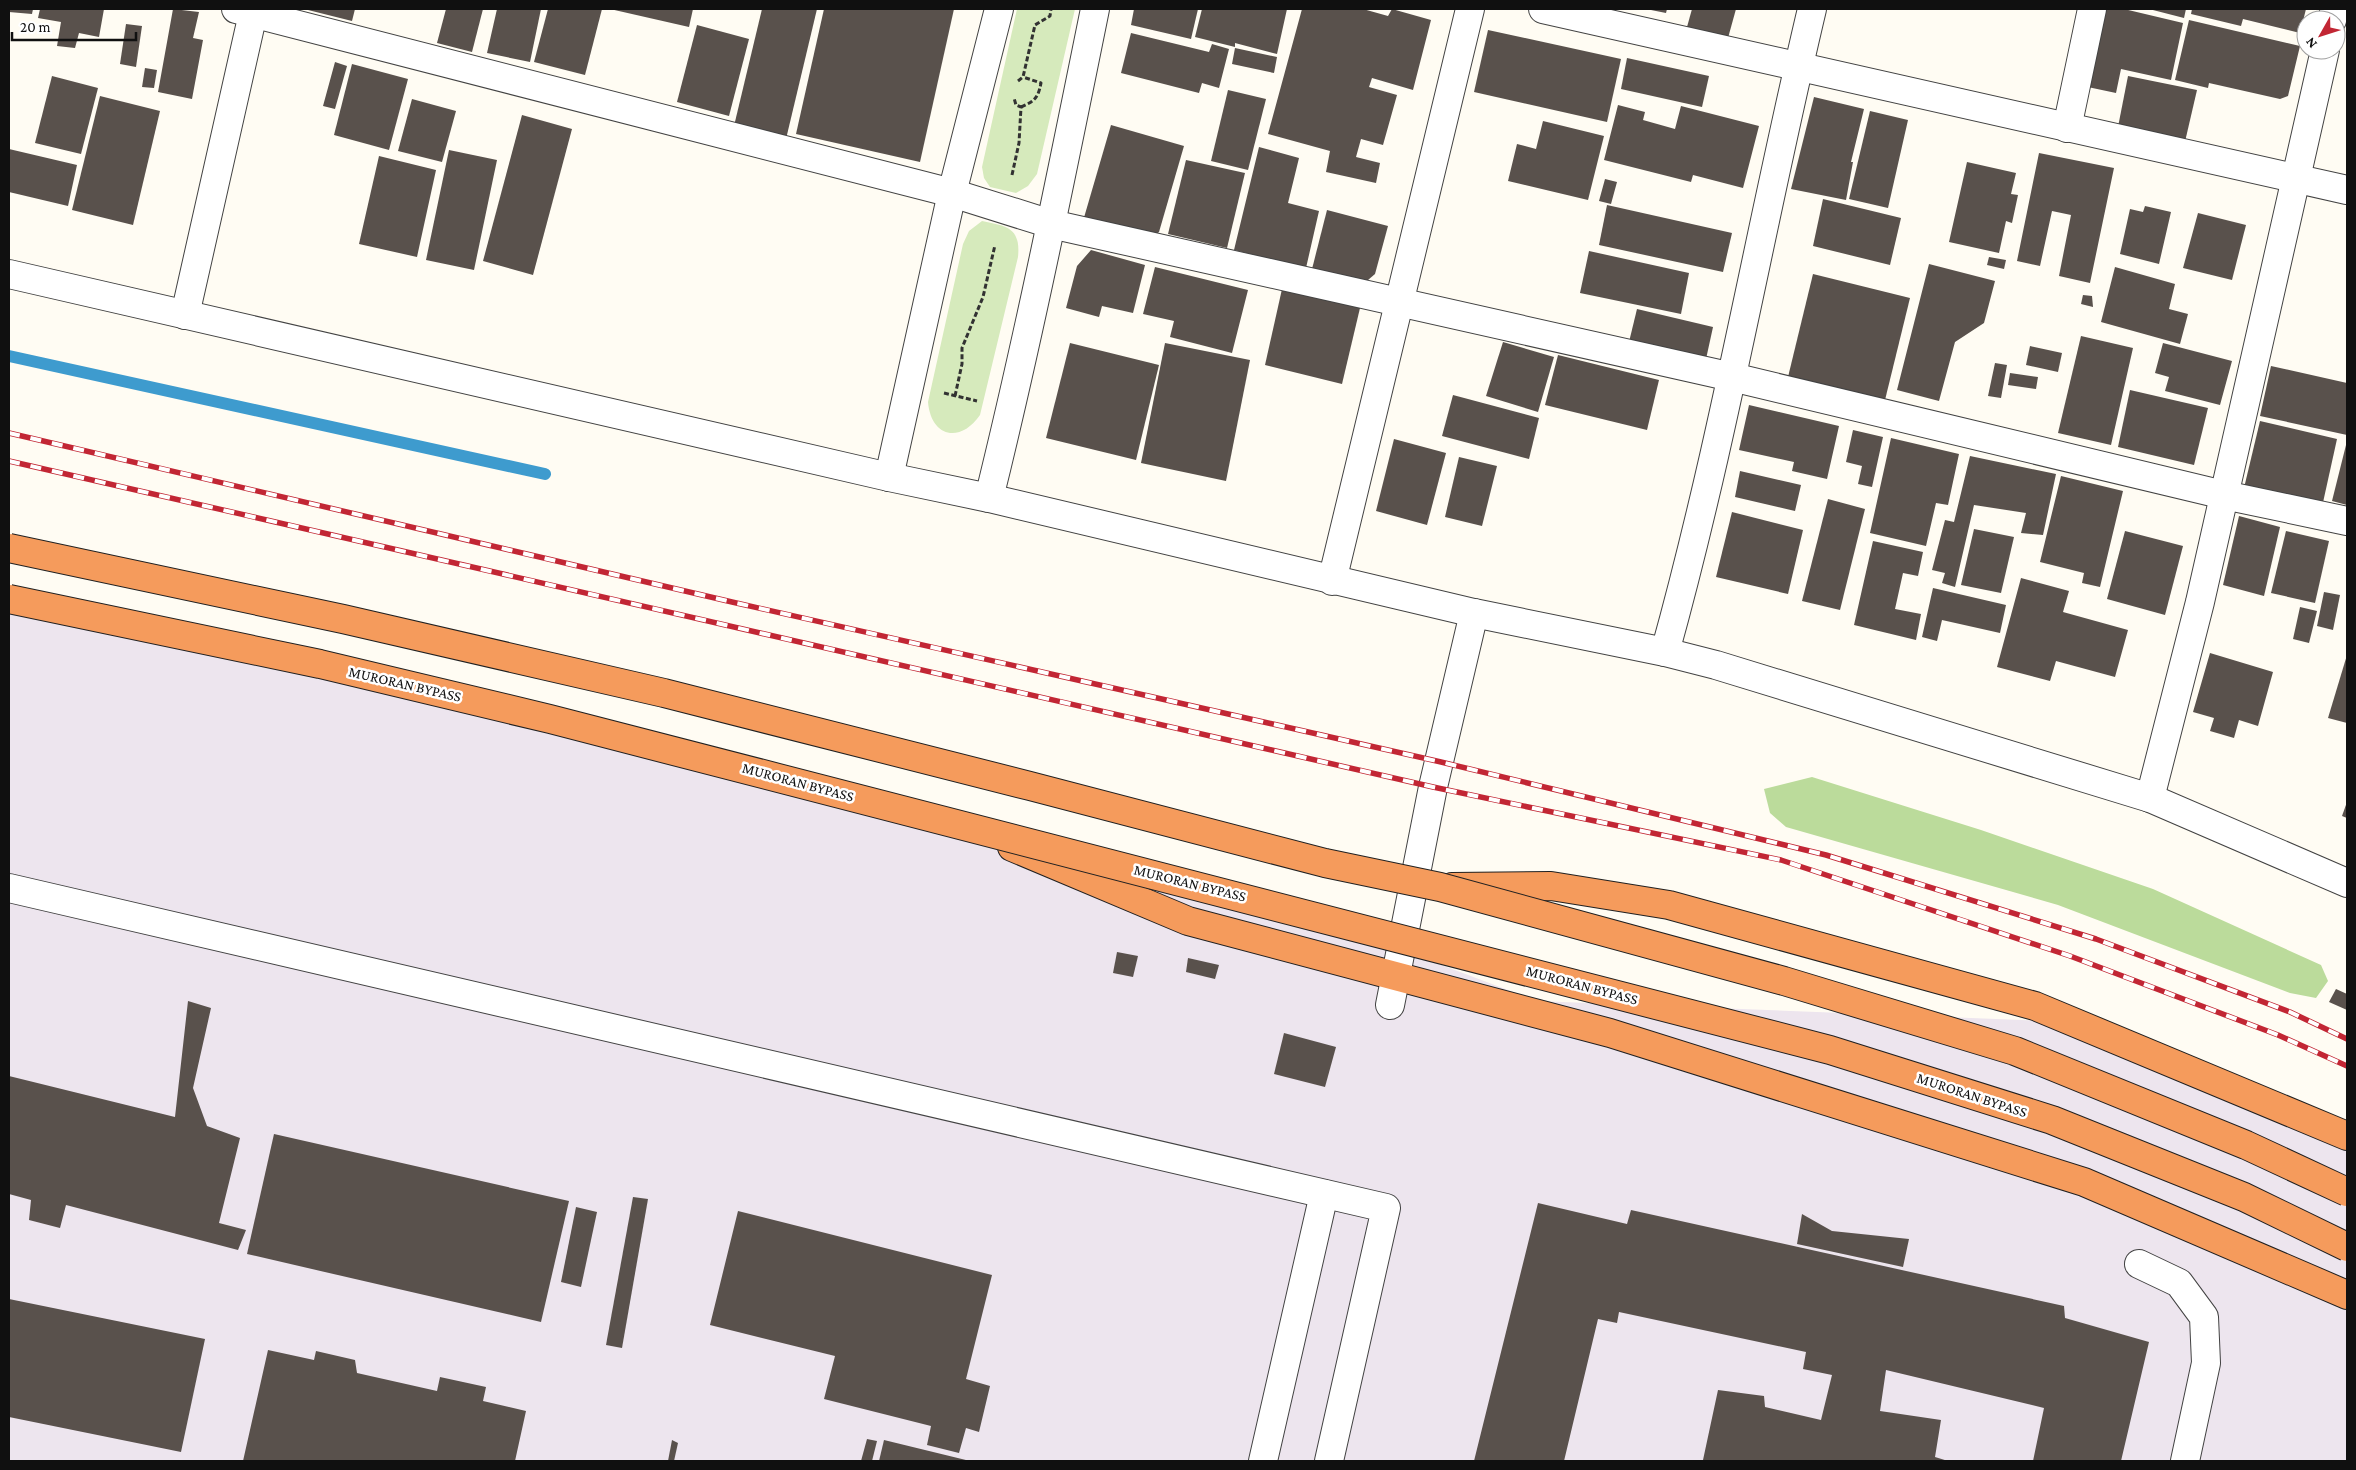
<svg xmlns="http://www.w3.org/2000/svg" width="2356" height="1470" font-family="'Crimson Pro',serif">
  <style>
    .industrial { fill: #ede5ee }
    .green { fill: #d6eabc }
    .forest { fill: #bbdb9b }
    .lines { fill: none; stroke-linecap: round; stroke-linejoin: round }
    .stream { stroke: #3e9bce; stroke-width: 12 }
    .building { fill: #59514c }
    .minor-casing { stroke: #434343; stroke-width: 30 }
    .highway-casing { stroke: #212121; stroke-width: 30 }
    .path { stroke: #323232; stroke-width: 3; stroke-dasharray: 5 2.5; stroke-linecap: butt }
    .minor { stroke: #fff; stroke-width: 28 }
    .highway { stroke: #f59b5c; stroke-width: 28 }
    .rail-casing { stroke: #c22634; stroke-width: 5.5 }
    .rail { stroke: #fff; stroke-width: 4; stroke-dasharray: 11; stroke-linecap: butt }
    .highway-bridge-casing { stroke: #212121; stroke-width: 30; stroke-linecap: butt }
    .highway-bridge { stroke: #f59b5c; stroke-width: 28 }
    .labels { text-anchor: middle; stroke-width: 5; stroke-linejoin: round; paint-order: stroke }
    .street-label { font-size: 15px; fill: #101010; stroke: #fff }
  </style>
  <rect width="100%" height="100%" fill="#fffcf3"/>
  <polygon class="industrial" points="9,596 1271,901 1537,1001 2074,1022 2347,1123 2347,1461 9,1461"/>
  <g class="green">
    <polygon points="1017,9 1075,9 1037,174 1028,186 1016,193 990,187 984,178 982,167"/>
    <path d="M982,221C1006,226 1021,227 1018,257L980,415C960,444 931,437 928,402L963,244L969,231Z"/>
  </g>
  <polygon class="forest" points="1812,777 1981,830 2153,889 2321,965 2328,981 2316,998 2290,993 2058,905 1786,827 1770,813 1764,789"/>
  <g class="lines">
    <polyline class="stream" points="9,356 545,474"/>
  </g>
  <g class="building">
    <polygon points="9,9 33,9 32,14 9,12"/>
    <polygon points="40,9 104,9 99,37 79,33 75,48 57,46 61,22 38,18"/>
    <polygon points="173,9 199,12 193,38 203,40 192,99 158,92"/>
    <polygon points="304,9 355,9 352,21"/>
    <polygon points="446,9 483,9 472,52 437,43"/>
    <polygon points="497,9 541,9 530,62 487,53"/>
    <polygon points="548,9 602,9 585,75 534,62"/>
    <polygon points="610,9 693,9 689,27"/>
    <polygon points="762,9 817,9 786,139 734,126"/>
    <polygon points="824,9 954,9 920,162 796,134"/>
    <polygon points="1134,9 1198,9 1191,39 1131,25"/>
    <polygon points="1202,9 1287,9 1277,54 1235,43 1235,47 1195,37"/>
    <polygon points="1302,9 1363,9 1388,16 1392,9 1431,20 1413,90 1372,78 1369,87 1397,95 1383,145 1361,139 1356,157 1380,163 1376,183 1326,172 1330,151 1268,134"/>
    <polygon points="1646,9 1667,9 1666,13"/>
    <polygon points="1692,9 1736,9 1728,38 1687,27"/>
    <polygon points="2101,9 2124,9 2183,23 2171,80 2121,69 2116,93 2083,86"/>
    <polygon points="2149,9 2186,9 2184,18"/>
    <polygon points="2192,9 2306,9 2300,33 2243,19 2241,26 2191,14"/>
    <polygon points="2189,20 2300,46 2288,96 2280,99 2209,83 2208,88 2175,80"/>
    <polygon points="126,24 142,26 136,67 120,64"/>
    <polygon points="697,25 749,39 729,116 677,102"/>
    <polygon points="1488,30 1621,59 1607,122 1474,92"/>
    <polygon points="1131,33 1209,52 1212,44 1229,49 1219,88 1202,83 1199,93 1121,73"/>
    <polygon points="1235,48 1277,57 1274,73 1232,64"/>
    <polygon points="1627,58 1709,76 1702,107 1621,89"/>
    <polygon points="335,62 347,66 335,109 323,106"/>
    <polygon points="352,64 408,79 389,150 334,135"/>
    <polygon points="145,68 157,70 154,88 142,87"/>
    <polygon points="52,76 98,88 81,154 35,143"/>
    <polygon points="2128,76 2197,90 2184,146 2117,132"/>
    <polygon points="1228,90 1266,99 1248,170 1211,161"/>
    <polygon points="100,96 160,111 133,225 72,210"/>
    <polygon points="1814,97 1864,109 1851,162 1853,162 1846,200 1791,189"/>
    <polygon points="412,99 456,111 442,162 398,151"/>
    <polygon points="1618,105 1645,112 1643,120 1675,129 1681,106 1759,126 1743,188 1693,175 1691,182 1604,160"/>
    <polygon points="1870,111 1908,120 1888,208 1849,199"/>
    <polygon points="522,115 572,129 533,275 483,261"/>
    <polygon points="1543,121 1604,136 1588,200 1508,181 1517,144 1536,149"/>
    <polygon points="1111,125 1184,146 1159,232 1148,240 1083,221"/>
    <polygon points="1259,147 1299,158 1288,203 1319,211 1306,268 1234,250"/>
    <polygon points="9,149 77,165 68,206 9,192"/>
    <polygon points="449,150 497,160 474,270 426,260"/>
    <polygon points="2039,153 2114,168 2090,283 2059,276 2071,215 2052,211 2040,266 2017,261"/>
    <polygon points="379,156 436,170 417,257 359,244"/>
    <polygon points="1186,160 1245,173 1227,248 1168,234"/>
    <polygon points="1967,162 2016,173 2011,194 2018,195 2012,223 2006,221 1999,253 1949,242"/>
    <polygon points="1605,179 1617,182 1611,204 1599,201"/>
    <polygon points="1823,199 1901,218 1890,265 1813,246"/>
    <polygon points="1607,205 1732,233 1723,272 1599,245"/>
    <polygon points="2145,206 2171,212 2159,264 2120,254 2130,209 2143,212"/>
    <polygon points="1327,210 1388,226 1375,274 1361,286 1311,273"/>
    <polygon points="2198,213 2246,225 2232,280 2183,268"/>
    <polygon points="1091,250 1145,265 1133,313 1102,306 1099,317 1066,308 1077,266"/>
    <polygon points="1589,251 1689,273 1681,314 1580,293"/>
    <polygon points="1989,257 2006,260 2004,269 1987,265"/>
    <polygon points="1929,264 1995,281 1984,323 1955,342 1939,401 1897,390"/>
    <polygon points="1155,267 1248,290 1232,353 1170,337 1174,321 1143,314"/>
    <polygon points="2115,267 2175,284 2169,309 2188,314 2180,344 2101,322"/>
    <polygon points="1813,274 1910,298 1885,400 1788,377"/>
    <polygon points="1282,289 1360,308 1342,384 1265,365"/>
    <polygon points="2083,295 2092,296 2093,307 2081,304"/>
    <polygon points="1637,309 1713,327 1706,359 1629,342"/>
    <polygon points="2081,336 2133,348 2111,445 2058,433"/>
    <polygon points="1503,342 1554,357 1538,412 1486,396"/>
    <polygon points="1070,343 1159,365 1136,460 1046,438"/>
    <polygon points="1165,343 1250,360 1226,481 1141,463"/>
    <polygon points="2163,343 2232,361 2220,405 2165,391 2169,377 2155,373"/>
    <polygon points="2030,346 2062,353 2058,372 2026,365"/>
    <polygon points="1558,355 1659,380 1647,430 1545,405"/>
    <polygon points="1995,363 2007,365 2001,398 1988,396"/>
    <polygon points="2271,366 2347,383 2347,435 2260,416"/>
    <polygon points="2010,373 2038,377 2036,389 2008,385"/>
    <polygon points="2130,390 2208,408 2194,465 2118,447"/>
    <polygon points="1453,395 1539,418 1529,459 1442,436"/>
    <polygon points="1749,405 1839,426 1827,479 1792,471 1794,462 1739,450"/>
    <polygon points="2260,421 2337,439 2322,507 2244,488"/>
    <polygon points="1853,430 1883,437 1872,487 1858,484 1862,466 1846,462"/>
    <polygon points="1891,438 1959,454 1948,505 1936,503 1926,546 1870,533"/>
    <polygon points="1394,439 1446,453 1427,525 1376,511"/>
    <polygon points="2347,441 2347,505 2332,501"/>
    <polygon points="1970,456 2056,474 2043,535 2021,533 2026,513 1974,505 1955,587 1942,583 1945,573 1932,570 1945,520 1954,522"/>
    <polygon points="1459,457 1497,466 1482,526 1445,517"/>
    <polygon points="1740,471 1801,485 1795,511 1735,497"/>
    <polygon points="2061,476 2123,491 2100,587 2082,583 2084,573 2040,562"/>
    <polygon points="1828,499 1865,509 1840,610 1802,601"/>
    <polygon points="1732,512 1803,530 1788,594 1716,577"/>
    <polygon points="2239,516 2280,527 2264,596 2223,585"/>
    <polygon points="1974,529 2014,537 2001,593 1961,585"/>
    <polygon points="2125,531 2183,546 2165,615 2107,599"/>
    <polygon points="2286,531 2329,541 2315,603 2271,593"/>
    <polygon points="1873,541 1923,552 1918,576 1903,573 1895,609 1921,614 1916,640 1854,625"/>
    <polygon points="2021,578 2069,591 2063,612 2128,630 2115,677 2056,661 2050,681 1997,667"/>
    <polygon points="1933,588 2006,605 2000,633 1942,620 1937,641 1922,637"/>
    <polygon points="2324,592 2340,595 2333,630 2317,626"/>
    <polygon points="2300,607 2317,611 2309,643 2293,639"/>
    <polygon points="2210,653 2273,672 2258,726 2239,720 2234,738 2210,731 2214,718 2193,712"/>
    <polygon points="2347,655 2347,723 2328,718"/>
    <polygon points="2347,802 2347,818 2342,816"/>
    <polygon points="1117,952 1138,956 1133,977 1113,973"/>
    <polygon points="1188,958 1219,965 1215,979 1186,972"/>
    <polygon points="2336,989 2347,994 2347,1010 2329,1002"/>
    <polygon points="188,1001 211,1008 193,1088 207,1126 240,1138 219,1223 246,1230 238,1250 66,1205 60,1228 29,1220 31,1200 9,1194 9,1076 175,1117"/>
    <polygon points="1284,1033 1336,1047 1325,1087 1274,1074"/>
    <polygon points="274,1134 569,1201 541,1322 247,1254"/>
    <polygon points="633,1197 648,1199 622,1348 606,1345"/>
    <polygon points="1538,1203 1627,1224 1631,1210 2064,1306 2065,1318 2149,1342 2121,1461 2033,1461 2044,1408 1886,1370 1880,1411 1941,1420 1935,1457 1948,1461 1703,1460 1718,1390 1764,1396 1765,1407 1821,1420 1832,1375 1803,1369 1806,1352 1619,1312 1617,1323 1598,1319 1564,1461 1474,1461"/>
    <polygon points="576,1207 597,1212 581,1287 561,1282"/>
    <polygon points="738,1211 992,1275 966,1379 990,1386 979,1432 966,1428 959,1453 927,1445 931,1426 824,1399 835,1356 710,1325"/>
    <polygon points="1802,1214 1832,1231 1909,1239 1903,1267 1797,1244"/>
    <polygon points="9,1299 205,1339 181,1452 9,1417"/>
    <polygon points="268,1350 314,1360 316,1351 355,1360 357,1373 437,1391 440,1377 486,1387 483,1401 526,1411 515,1461 243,1461"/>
    <polygon points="867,1439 877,1441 872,1461 861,1461"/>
    <polygon points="672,1440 678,1443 674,1461 668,1461"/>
    <polygon points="884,1440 970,1461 879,1461"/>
  </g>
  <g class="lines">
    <defs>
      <g id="minor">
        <polyline points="236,9 952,193 1051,224 1732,377 2224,495 2347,521"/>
        <polyline points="1543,9 2347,190"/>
        <polyline points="2332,20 2335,9"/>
        <polyline points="2067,128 2092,9"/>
        <polyline points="9,274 889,477 989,498 1474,613 1665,652 1716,665 2150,798 2347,883"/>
        <polyline points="185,315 254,9"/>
        <polyline points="889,477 952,193 999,9"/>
        <path d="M989,498C1029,336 1062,172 1095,9"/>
        <polyline points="1332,581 1470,9"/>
        <path d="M1665,652C1724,440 1761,223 1812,9"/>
        <polyline points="2150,798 2200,602 2325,50"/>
        <polyline points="9,888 1386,1208 1329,1461"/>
        <polyline points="1390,1005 1433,787 1474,613"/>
        <polyline points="2139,1264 2179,1283 2204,1317 2206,1363 2185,1461"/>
        <polyline points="1263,1461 1324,1194"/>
      </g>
      <g id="highway">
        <polyline points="1012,847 1188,921 1610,1033 2084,1182 2347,1295"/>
        <polyline points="1452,887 1551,886 1669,905 2035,1006 2347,1136"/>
      </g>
    </defs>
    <use href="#minor" class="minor-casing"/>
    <use href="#highway" class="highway-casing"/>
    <g class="path">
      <polyline points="1018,81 1023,77 1035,25 1050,16 1051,9"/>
      <path d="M1021,107C1035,101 1038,98 1041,83L1023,77"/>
      <polyline points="1012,175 1019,143 1021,107 1016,105 1014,98"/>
      <polyline points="944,393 977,401"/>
      <polyline points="955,396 962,364 962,348 983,297 995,245"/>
    </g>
    <use href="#minor" class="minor"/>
    <use href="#highway" class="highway"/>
    <defs>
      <g id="rail">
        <polyline points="9,433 732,602 1441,762 1826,855 2096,939 2290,1012 2347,1039"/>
        <polyline points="9,461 1433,787 1781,860 2070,956 2278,1035 2347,1066"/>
      </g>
    </defs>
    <use href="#rail" class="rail-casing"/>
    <use href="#rail" class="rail"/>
    <defs>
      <g id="highway-bridge">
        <polyline points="9,548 343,619 664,693 1030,786 1325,863 1440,887 1784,981 2015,1051 2246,1145 2347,1192"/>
        <polyline points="9,599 320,664 550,719 1830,1050 2052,1120 2244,1197 2347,1247"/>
      </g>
    </defs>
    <use href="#highway-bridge" class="highway-bridge-casing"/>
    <use href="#highway-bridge" class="highway-bridge"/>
  </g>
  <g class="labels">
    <g class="street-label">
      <text transform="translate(405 684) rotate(13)" y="5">MURORAN BYPASS</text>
      <text transform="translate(798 782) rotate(15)" y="5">MURORAN BYPASS</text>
      <text transform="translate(1190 883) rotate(14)" y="5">MURORAN BYPASS</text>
      <text transform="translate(1582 985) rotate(15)" y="5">MURORAN BYPASS</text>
      <text transform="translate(1972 1095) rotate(18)" y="5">MURORAN BYPASS</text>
    </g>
  </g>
  <rect width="2356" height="1470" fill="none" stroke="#101010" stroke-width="20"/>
  <g transform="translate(2321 35) rotate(231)"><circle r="24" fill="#ffffff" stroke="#9f9f9f"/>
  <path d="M0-4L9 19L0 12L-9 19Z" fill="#c22634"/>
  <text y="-8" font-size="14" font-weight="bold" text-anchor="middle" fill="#101010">N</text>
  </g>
  <path d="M12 32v8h124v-8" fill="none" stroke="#101010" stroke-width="2.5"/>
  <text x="20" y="32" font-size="15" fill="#101010" stroke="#ffffff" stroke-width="4" paint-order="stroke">20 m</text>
</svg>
